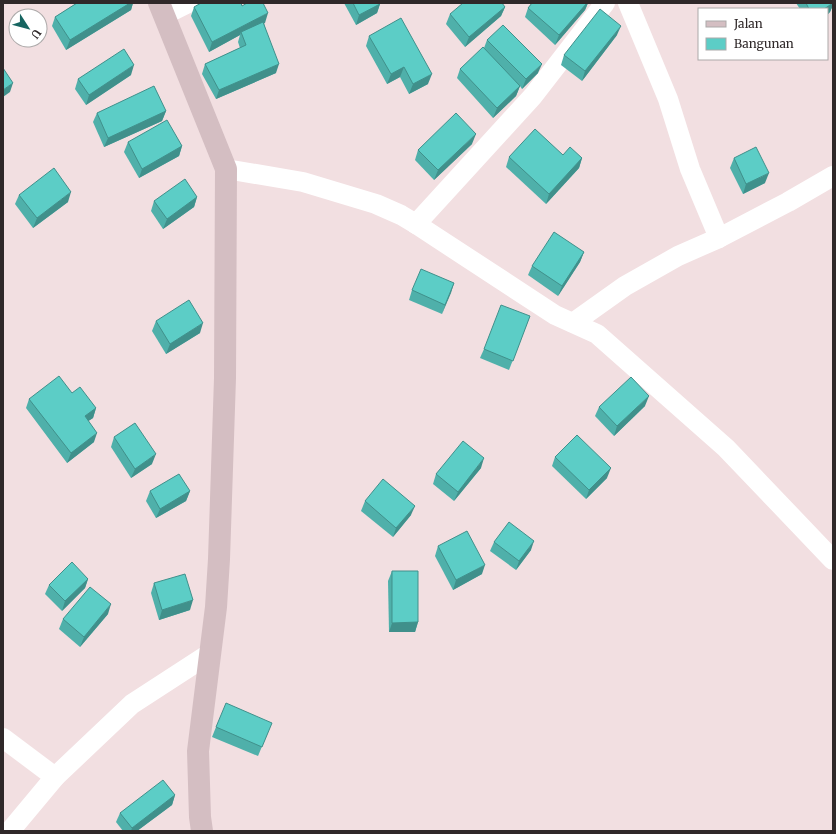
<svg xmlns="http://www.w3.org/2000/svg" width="836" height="834" font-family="Merriweather,serif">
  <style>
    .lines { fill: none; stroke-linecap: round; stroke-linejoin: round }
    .street { stroke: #fff; stroke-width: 20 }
    .secondary { stroke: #d4bec2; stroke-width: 22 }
    .wall { fill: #4fb0aa }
    .shaded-wall { fill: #40908b }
    .building { fill: #5ccdc6; stroke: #40908b }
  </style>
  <rect width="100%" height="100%" fill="#f2dfe1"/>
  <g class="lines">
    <g class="street">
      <polyline points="628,3 668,99 690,169 719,238"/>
      <polyline points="164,15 188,3"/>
      <polyline points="226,169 303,182 376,204 401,215 416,224 555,315 597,334 726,448 833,560"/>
      <polyline points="416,224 533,96 605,3"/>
      <polyline points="573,323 625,286 678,256 719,238 788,202 833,176"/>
      <polyline points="3,738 55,777"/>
      <polyline points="10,831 55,777 132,704 209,654"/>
    </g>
    <polyline class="secondary" points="159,3 226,169 225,378 219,559 216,607 198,751 200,817 202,831"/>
  </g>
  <g class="wall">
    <polygon points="77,3 133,3 131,10 66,50 52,26 55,17"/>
    <polygon points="344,3 380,3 380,4 377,13 356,25"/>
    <polygon points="532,3 588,3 585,10 555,45 525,17 528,8"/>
    <polygon points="796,3 833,3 833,5 830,12 827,15 827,9 800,9"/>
    <polygon points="242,6 265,23 264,23 276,73 216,99 202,74 205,64 240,48 238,42 240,35 209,52 191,16 194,7"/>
    <polygon points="505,7 501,16 465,47 446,24 450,14"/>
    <polygon points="617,35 582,81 561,65 564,55"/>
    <polygon points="369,36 428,84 409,94 400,77 387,84 366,46"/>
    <polygon points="487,40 538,73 522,89 520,86 516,96 493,118 457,78 460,69 484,48"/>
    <polygon points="131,75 86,105 75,89 78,79"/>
    <polygon points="166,111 162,121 104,147 93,122 97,113"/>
    <polygon points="128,142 182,146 179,156 139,178 124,152"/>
    <polygon points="472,144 434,180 415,160 418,150"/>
    <polygon points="563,155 582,158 579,168 546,204 506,167 509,157"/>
    <polygon points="734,158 765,183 743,194 730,168"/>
    <polygon points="19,195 68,202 33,228 15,204"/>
    <polygon points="197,197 194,207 163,229 151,211 154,201"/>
    <polygon points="584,252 580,262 558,296 528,275 532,266"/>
    <polygon points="454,283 442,314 409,300 412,290"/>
    <polygon points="530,316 509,370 480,358 484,349"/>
    <polygon points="156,321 200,333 166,354 152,331"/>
    <polygon points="72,393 96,408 93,418 88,421 94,442 67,463 26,408 29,399"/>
    <polygon points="645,406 614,436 595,416 599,407"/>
    <polygon points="114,437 152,464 131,478 111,447"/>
    <polygon points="555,457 607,478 586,499 552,466"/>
    <polygon points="481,468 454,501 433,484 436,474"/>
    <polygon points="150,491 190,491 186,501 156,518 146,501"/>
    <polygon points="365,501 411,515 393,537 361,511"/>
    <polygon points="494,542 531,550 516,570 490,551"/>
    <polygon points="438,546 482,574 453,590 435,556"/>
    <polygon points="392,571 418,622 415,632 389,632 388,581"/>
    <polygon points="88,579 85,588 62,611 45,594 49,585"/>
    <polygon points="154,583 190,610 159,620 151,593"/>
    <polygon points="108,614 80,647 59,629 63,619"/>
    <polygon points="216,727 268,732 258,756 212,737"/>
    <polygon points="175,795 172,805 137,831 123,831 116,822 120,813"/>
  </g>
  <g class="shaded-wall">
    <polygon points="130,3 133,3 131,10 66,50 70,40"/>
    <polygon points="587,3 588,3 585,10 555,45 559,35"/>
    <polygon points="833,3 833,5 830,12 827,15 827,9 824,9"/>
    <polygon points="380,4 377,13 356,25 359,15"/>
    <polygon points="505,7 501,16 465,47 469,37"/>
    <polygon points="268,13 265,23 242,34 241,32 240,35 209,52 212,42"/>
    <polygon points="621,26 617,35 582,81 585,71"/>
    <polygon points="279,64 276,73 216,99 219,90"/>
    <polygon points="542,64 538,73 522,89 526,79"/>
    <polygon points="134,65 131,75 86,105 89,95"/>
    <polygon points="404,67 400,77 387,84 391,74"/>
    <polygon points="432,74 428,84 409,94 413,84"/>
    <polygon points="13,83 10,92 3,97 3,90"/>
    <polygon points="520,86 516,96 493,118 497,108"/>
    <polygon points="166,111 162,121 104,147 108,138"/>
    <polygon points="476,134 472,144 434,180 438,170"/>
    <polygon points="182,146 179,156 139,178 142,169"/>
    <polygon points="582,158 579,168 546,204 549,194"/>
    <polygon points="769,173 765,183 743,194 746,184"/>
    <polygon points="71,192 68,202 33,228 37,218"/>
    <polygon points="197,197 194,207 163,229 167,219"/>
    <polygon points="584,252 580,262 558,296 562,286"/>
    <polygon points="454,283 451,293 442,314 445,305"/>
    <polygon points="203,323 200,333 166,354 170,344"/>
    <polygon points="649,396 645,406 614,436 617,426"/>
    <polygon points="96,408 93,418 81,426 85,416"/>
    <polygon points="97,433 94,442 67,463 71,453"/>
    <polygon points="156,454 152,464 131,478 135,469"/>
    <polygon points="484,458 481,468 454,501 458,492"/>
    <polygon points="611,468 607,478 586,499 589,490"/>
    <polygon points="190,491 186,501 156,518 160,509"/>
    <polygon points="415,506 411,515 393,537 396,528"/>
    <polygon points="534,541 531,550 516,570 519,561"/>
    <polygon points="485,565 482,574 453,590 456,580"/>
    <polygon points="88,579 85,588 62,611 65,601"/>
    <polygon points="193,600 190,610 159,620 162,610"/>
    <polygon points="111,604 108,614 80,647 84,637"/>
    <polygon points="418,622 415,632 389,632 392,623"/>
    <polygon points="175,795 172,805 137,831 131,831 132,828"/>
  </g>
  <g class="building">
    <polygon points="77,3 130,3 70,40 55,17"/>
    <polygon points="201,3 241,3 242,6 247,3 263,3 268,13 212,42 194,7"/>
    <polygon points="353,3 380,3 380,4 359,15"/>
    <polygon points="463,3 502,3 505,7 469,37 450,14"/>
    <polygon points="532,3 587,3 559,35 528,8"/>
    <polygon points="806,3 833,3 824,9 809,9"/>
    <polygon points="600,9 621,26 585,71 564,55"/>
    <polygon points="401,18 432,74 413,84 404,67 391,74 369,36"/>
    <polygon points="263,22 279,64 219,90 205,64 246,45 241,32"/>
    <polygon points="503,25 542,64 526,79 487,40"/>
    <polygon points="483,47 520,86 497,108 460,69"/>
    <polygon points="124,49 134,65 89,95 78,79"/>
    <polygon points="3,68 13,83 3,90"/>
    <polygon points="154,86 166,111 108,138 97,113"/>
    <polygon points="456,113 476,134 438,170 418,150"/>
    <polygon points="167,120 182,146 142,169 128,142"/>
    <polygon points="535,129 563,155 570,147 582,158 549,194 509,157"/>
    <polygon points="756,147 769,173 746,184 734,158"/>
    <polygon points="54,168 71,192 37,218 19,195"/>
    <polygon points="185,179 197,197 167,219 154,201"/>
    <polygon points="554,232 584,252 562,286 532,266"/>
    <polygon points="421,269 454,283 445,305 412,290"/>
    <polygon points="189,300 203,323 170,344 156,321"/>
    <polygon points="501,305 530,316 513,361 484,349"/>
    <polygon points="59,376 72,393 80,387 96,408 85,416 97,433 71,453 29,399"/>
    <polygon points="631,377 649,396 617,426 599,407"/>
    <polygon points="135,423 156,454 135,469 114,437"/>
    <polygon points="577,435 611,468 589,490 555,457"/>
    <polygon points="463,441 484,458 458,492 436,474"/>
    <polygon points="179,474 190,491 160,509 150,491"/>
    <polygon points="383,479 415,506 396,528 365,501"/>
    <polygon points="509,522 534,541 519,561 494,542"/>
    <polygon points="467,531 485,565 456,580 438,546"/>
    <polygon points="72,562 88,579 65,601 49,585"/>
    <polygon points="392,571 418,571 418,622 392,623"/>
    <polygon points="185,574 193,600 162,610 154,583"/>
    <polygon points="90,587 111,604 84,637 63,619"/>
    <polygon points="226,703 272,723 262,747 216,727"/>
    <polygon points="163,780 175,795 132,828 120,813"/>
  </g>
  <rect width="836" height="834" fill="none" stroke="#2f2829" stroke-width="8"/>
  <rect x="698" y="8" width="130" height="52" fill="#ffffff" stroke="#aca9a9"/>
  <rect x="706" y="21" width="20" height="6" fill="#d4bec2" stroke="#aca9a9"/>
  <text x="734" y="28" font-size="12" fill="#2f2829">Jalan</text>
  <rect x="706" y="38" width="20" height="12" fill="#5ccdc6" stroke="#aca9a9"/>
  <text x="734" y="48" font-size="12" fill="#2f2829">Bangunan</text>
  <g transform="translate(28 28) rotate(126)"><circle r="19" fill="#ffffff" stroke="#aca9a9"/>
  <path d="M0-3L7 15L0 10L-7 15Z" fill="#176561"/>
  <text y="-6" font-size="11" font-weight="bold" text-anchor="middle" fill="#2f2829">U</text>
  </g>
</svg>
